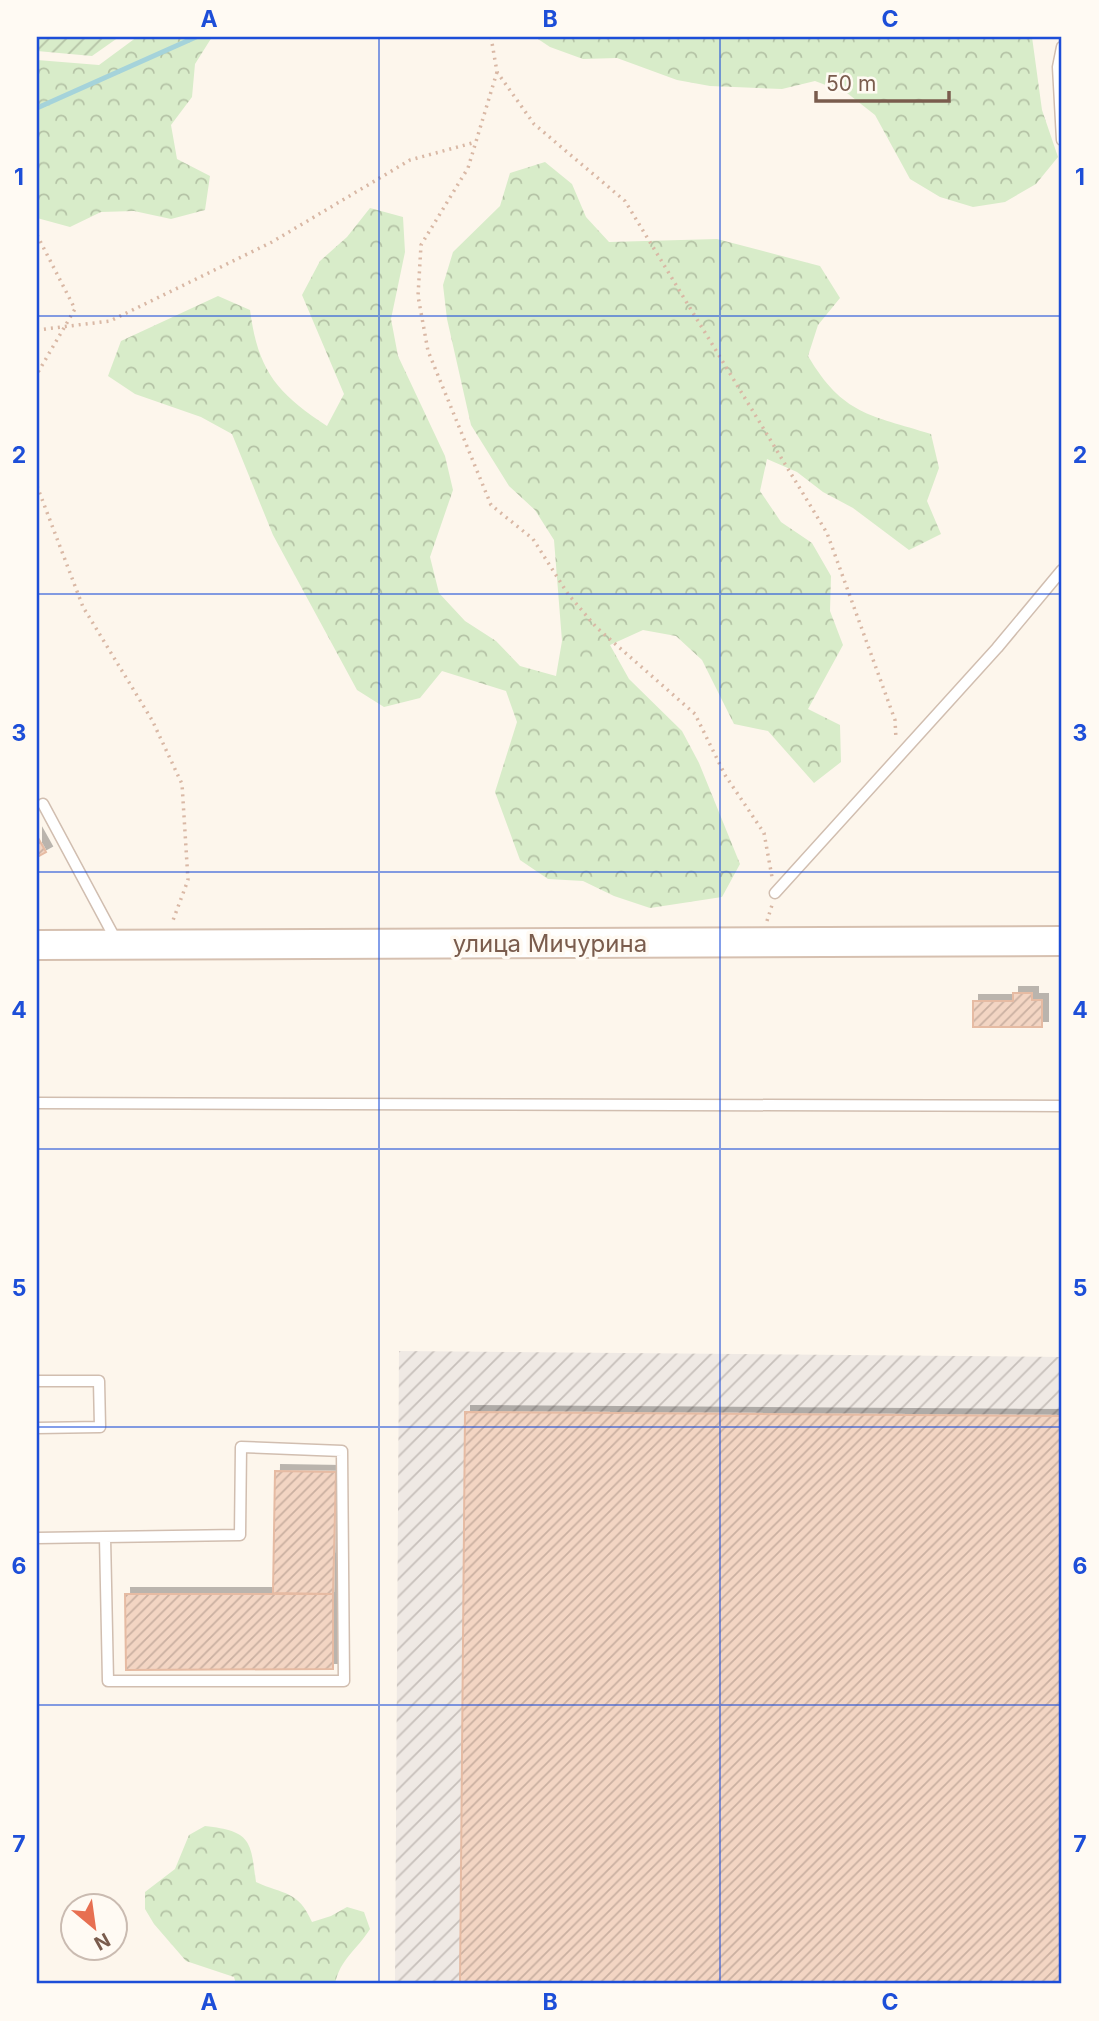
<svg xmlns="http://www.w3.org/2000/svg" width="1099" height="2021" font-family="Inter,sans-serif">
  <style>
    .industrial { fill: url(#industrial-furrows) }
    .forest { fill: url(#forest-crowns) }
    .garden { fill: url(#garden-furrows) }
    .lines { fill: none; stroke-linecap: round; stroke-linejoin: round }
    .stream { stroke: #a5d3da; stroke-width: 5 }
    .building { fill: url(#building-hatch); stroke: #e6bba3; stroke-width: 2; filter: url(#shadow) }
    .lane-casing { stroke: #d1beb0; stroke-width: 13 }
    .secondary-casing { stroke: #d6c0b0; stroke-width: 32 }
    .path { stroke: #d9b8a5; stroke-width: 3.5; stroke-dasharray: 2 5; stroke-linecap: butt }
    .lane { stroke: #fff; stroke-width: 10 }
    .secondary { stroke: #fff; stroke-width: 28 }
    .grid { fill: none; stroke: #1d4ed8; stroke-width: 2; stroke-opacity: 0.55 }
    .labels { text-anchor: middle; stroke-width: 7; stroke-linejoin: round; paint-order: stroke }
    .street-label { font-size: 24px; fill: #7a5c4d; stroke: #fffaf3 }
    .neatline { fill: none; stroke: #1d4ed8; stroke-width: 2.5 }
    .grid-label { font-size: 23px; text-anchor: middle; font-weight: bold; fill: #1d4ed8 }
  </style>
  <defs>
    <pattern id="industrial-furrows" width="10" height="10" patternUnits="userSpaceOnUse" patternTransform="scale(1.75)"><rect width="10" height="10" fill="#efe9e4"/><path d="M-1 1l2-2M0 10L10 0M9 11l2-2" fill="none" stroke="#c7c0bb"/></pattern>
    <pattern id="forest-crowns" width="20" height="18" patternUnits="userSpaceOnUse" patternTransform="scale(1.75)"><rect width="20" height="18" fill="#d8ecc9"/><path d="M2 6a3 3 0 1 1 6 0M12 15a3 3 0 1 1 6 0" fill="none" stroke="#b4c2a5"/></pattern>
    <pattern id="garden-furrows" width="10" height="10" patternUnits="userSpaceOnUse" patternTransform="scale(1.75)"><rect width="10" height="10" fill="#d8ecc9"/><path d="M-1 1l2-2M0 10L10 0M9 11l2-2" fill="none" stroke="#b4c2a5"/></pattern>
    <pattern id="building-hatch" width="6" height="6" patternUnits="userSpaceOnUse" patternTransform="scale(1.75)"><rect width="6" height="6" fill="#f3d5c3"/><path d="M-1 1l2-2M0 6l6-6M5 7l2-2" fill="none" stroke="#cab0a1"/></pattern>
    <filter id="shadow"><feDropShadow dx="6" dy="-6" stdDeviation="0" flood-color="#0004"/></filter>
  </defs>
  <rect width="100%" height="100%" fill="#fdf6ec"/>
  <polygon class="industrial" points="399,1351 1062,1357 1062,1984 395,1984"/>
  <g class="forest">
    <polygon points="137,37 212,37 195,64 192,97 171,125 177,159 210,176 205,210 171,219 134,211 101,212 70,227 37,218 37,60 99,65"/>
    <polygon points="535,37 1032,37 1042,110 1058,157 1036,184 1005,202 973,207 940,197 910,179 875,115 847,93 815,81 782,89 710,86 677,80 617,58 583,59 550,47"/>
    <path d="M545,162L572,184L586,217L609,242L717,239L820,266L840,298L818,325L808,356C843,415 870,415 931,434L939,468L927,501L941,534L909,550L853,508L823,492L797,472L767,459L760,491L781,522L812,543L831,576L830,611L843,645L808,709L840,725L841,762L814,783L768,731L734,724L702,660L676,636L643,630L610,645L629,679L682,731L699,763L740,864L722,897L650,908L614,896L583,881L548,879L520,860L495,792L517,722L506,691L442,671L420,698L384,707L357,690L273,535L232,434L201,417L135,394L108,376L121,341L218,296L250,310C258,371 277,393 327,426L344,394L302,295L320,261L347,237L370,208L403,217L405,252L391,319L398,356L445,456L453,490L430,557L439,593L465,621L496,641L520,666L556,676L562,641L554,540L535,510L509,486L471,425L447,319L443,285L453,252L500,206L510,173Z"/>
    <path d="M205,1826C251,1831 251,1841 256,1882C284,1895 298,1890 312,1922L331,1916L347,1907L364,1912L370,1929C357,1950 340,1959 335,1984H236L234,1977L186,1961L154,1924L145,1909V1892L175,1869L189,1835Z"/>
  </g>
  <polygon class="garden" points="37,37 119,37 92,56 37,51"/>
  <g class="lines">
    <polyline class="stream" points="37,108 196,37"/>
  </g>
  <g class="building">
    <polygon points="37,836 46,852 37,857"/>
    <polygon points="1013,993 1032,993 1032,1000 1042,1000 1042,1027 973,1027 973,1001 1013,1001"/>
    <polygon points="465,1412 1062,1416 1062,1984 460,1984"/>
    <polygon points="275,1471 336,1472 333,1594 273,1593"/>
    <polygon points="125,1594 333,1594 333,1669 126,1670"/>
  </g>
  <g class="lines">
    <defs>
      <g id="lane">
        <polyline points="1062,47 1058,67 1062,140"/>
        <polyline points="43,804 117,942"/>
        <polyline points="775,893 997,648 1062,570"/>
        <polyline points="37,1103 1062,1106"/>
        <polyline points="37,1381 99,1381 100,1427 37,1428"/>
        <polyline points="37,1538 240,1535 241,1447 342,1451 344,1681 108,1681 105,1537"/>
      </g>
      <polyline id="secondary" points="37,945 1062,941"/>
    </defs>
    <use href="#lane" class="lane-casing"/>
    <use href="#secondary" class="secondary-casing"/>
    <g class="path">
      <polyline points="491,37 497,72 534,124 625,201 827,533 895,720 896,739"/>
      <polyline points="497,72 468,168 421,245 418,296 428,351 491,505 533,539 568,594 596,627 695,714 725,775 764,833 772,877"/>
      <polyline points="37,235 75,309 37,374"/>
      <polyline points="37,330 110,321 272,242 410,160 476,142"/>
      <polyline points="37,486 83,607 152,720 182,784 188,880 172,923"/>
      <polyline points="767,921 772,905"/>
    </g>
    <use href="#lane" class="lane"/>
    <use href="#secondary" class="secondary"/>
  </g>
  <path class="grid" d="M379,37V1984M720,37V1984M37,316H1062M37,594H1062M37,872H1062M37,1149H1062M37,1427H1062M37,1705H1062"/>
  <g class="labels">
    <g class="street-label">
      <text x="550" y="952">улица Мичурина</text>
    </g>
  </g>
  <rect width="1099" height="2021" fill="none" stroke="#fffaf3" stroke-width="77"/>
  <g transform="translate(94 1927) rotate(151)"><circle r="33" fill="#fffaf3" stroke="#cabbb1" stroke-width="2"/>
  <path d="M0-5L12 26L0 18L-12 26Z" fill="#e76f51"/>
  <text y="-10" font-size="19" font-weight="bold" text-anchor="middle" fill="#7a5c4d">N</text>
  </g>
  <path d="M816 91v10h133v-10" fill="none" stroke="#7a5c4d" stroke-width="3.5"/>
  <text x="826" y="91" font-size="21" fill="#7a5c4d" stroke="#fffaf3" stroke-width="5" paint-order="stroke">50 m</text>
  <rect x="38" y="38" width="1022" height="1944" class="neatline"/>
  <g class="grid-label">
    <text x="209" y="27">A</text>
    <text x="550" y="27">B</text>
    <text x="890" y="27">C</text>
    <text x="19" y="185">1</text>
    <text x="1080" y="185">1</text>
    <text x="19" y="463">2</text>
    <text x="1080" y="463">2</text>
    <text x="19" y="741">3</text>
    <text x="1080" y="741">3</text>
    <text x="19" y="1018">4</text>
    <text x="1080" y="1018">4</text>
    <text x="19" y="1296">5</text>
    <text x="1080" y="1296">5</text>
    <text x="19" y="1574">6</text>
    <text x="1080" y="1574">6</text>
    <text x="19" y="1852">7</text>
    <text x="1080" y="1852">7</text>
    <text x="209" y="2010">A</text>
    <text x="550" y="2010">B</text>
    <text x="890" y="2010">C</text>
  </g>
</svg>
